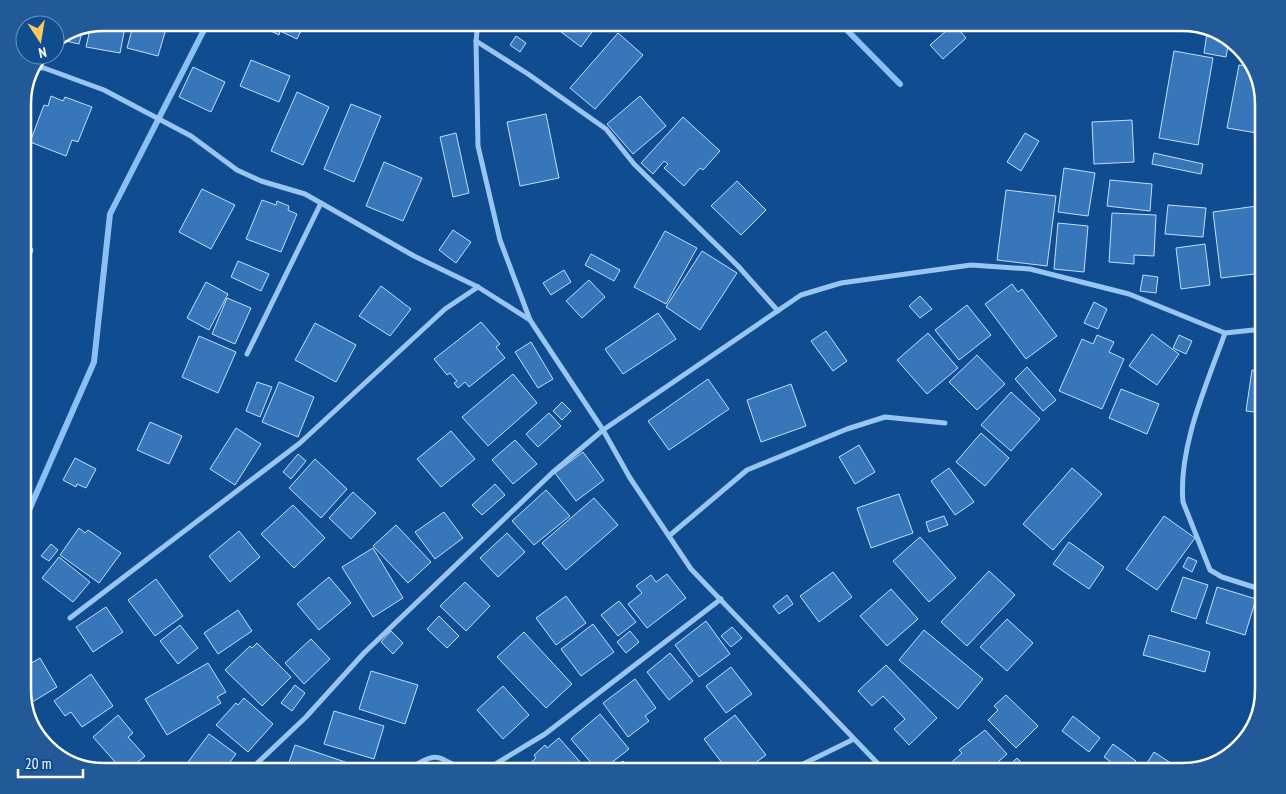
<svg xmlns="http://www.w3.org/2000/svg" width="1286" height="794" font-family="'PT Sans Narrow',sans-serif">
  <style>
    .lines { fill: none; stroke-linecap: round; stroke-linejoin: round }
    .stream { stroke: #8ac0f7; stroke-width: 6 }
    .building { fill: #3776b9; stroke: #c0defe }
    .minor { stroke: #99c5f3; stroke-width: 5 }
    .rim { fill: none; stroke: #fff; stroke-width: 2.5 }
  </style>
  <rect width="100%" height="100%" fill="#0f4c90"/>
  <g class="lines">
    <g class="stream">
      <polyline points="839,22 900,84"/>
      <polyline points="23,524 94,362 110,214 208,22"/>
    </g>
  </g>
  <g class="building">
    <polygon points="104,22 126,22 120,53 86,47 90,29"/>
    <polygon points="134,22 168,22 158,56 127,48"/>
    <polygon points="234,22 257,22 256,25 252,23 250,29"/>
    <polygon points="305,22 297,39 280,31 279,35 263,27 264,24 261,23"/>
    <polygon points="548,22 599,22 581,47"/>
    <polygon points="954,24 966,38 943,59 930,45"/>
    <polygon points="82,32 79,44 61,40"/>
    <polygon points="618,33 643,55 595,109 570,88"/>
    <polygon points="1207,33 1226,37 1229,40 1226,57 1204,53"/>
    <polygon points="516,36 526,43 520,52 510,45"/>
    <polygon points="1174,51 1213,58 1198,145 1159,138"/>
    <polygon points="251,60 290,76 279,102 240,86"/>
    <polygon points="1239,65 1254,67 1263,99 1263,134 1227,128"/>
    <polygon points="193,67 225,82 211,112 179,97"/>
    <polygon points="297,92 329,107 303,165 271,151"/>
    <polygon points="51,96 63,101 65,97 92,107 78,142 72,140 66,156 30,142 44,105 48,106"/>
    <polygon points="640,96 666,126 633,154 607,124"/>
    <polygon points="351,104 381,116 354,182 324,169"/>
    <polygon points="546,114 559,178 520,186 507,122"/>
    <polygon points="683,117 720,151 703,170 700,168 684,186 664,168 668,164 664,161 653,174 641,163"/>
    <polygon points="1132,120 1134,162 1094,164 1092,122"/>
    <polygon points="456,133 469,193 453,197 440,137"/>
    <polygon points="1025,133 1039,141 1021,171 1007,162"/>
    <polygon points="1154,153 1203,164 1201,174 1152,164"/>
    <polygon points="384,162 422,178 403,221 366,206"/>
    <polygon points="1064,168 1095,173 1088,216 1058,212"/>
    <polygon points="1110,180 1152,184 1150,211 1107,206"/>
    <polygon points="737,181 766,210 741,235 711,206"/>
    <polygon points="202,189 235,205 211,249 179,232"/>
    <polygon points="1006,190 1056,196 1047,266 997,260"/>
    <polygon points="262,200 276,205 277,201 289,206 288,210 297,214 281,252 246,239"/>
    <polygon points="1168,205 1206,208 1203,237 1165,234"/>
    <polygon points="1257,206 1263,273 1221,278 1213,212"/>
    <polygon points="1112,213 1156,215 1154,256 1134,255 1134,264 1109,262"/>
    <polygon points="1058,223 1088,226 1084,272 1054,269"/>
    <polygon points="453,230 471,242 456,263 439,250"/>
    <polygon points="665,231 697,248 666,304 634,287"/>
    <polygon points="1205,244 1210,285 1181,289 1176,248"/>
    <polygon points="23,246 33,249 23,287"/>
    <polygon points="702,251 737,273 700,330 666,307"/>
    <polygon points="591,254 620,270 614,281 585,265"/>
    <polygon points="238,261 269,274 261,291 231,277"/>
    <polygon points="564,270 571,282 551,295 543,283"/>
    <polygon points="1143,275 1158,277 1156,293 1140,291"/>
    <polygon points="589,280 605,297 582,318 566,301"/>
    <polygon points="206,282 228,294 209,330 187,318"/>
    <polygon points="1012,284 1018,292 1022,289 1057,336 1026,359 985,304"/>
    <polygon points="381,286 411,309 390,336 359,316"/>
    <polygon points="920,296 932,309 920,318 909,306"/>
    <polygon points="227,298 251,308 235,344 212,334"/>
    <polygon points="1094,302 1107,309 1098,329 1084,323"/>
    <polygon points="967,305 991,335 959,360 935,330"/>
    <polygon points="658,313 676,339 623,374 605,349"/>
    <polygon points="481,322 500,344 496,347 505,358 469,387 465,382 458,388 454,383 457,381 450,373 447,375 434,359"/>
    <polygon points="315,323 356,345 336,382 295,360"/>
    <polygon points="826,331 847,361 833,371 811,341"/>
    <polygon points="928,333 958,368 927,394 897,360"/>
    <polygon points="1152,334 1179,354 1157,385 1129,366"/>
    <polygon points="1097,335 1114,342 1109,352 1124,359 1102,409 1059,391 1082,339 1093,344"/>
    <polygon points="1179,335 1192,341 1186,354 1173,348"/>
    <polygon points="199,336 236,352 218,393 182,377"/>
    <polygon points="531,342 553,379 538,388 515,352"/>
    <polygon points="977,355 1005,384 977,410 949,382"/>
    <polygon points="1027,367 1056,400 1043,411 1015,379"/>
    <polygon points="1252,370 1263,372 1263,413 1246,411"/>
    <polygon points="513,374 537,403 488,446 462,417"/>
    <polygon points="708,379 729,409 669,450 648,421"/>
    <polygon points="257,382 272,387 260,417 246,411"/>
    <polygon points="279,382 314,397 298,437 262,422"/>
    <polygon points="791,384 806,426 761,442 747,400"/>
    <polygon points="1121,389 1159,404 1147,434 1109,418"/>
    <polygon points="1011,392 1040,419 1011,451 981,425"/>
    <polygon points="562,402 571,411 562,420 553,411"/>
    <polygon points="549,413 561,426 538,447 526,434"/>
    <polygon points="150,422 182,436 169,464 137,450"/>
    <polygon points="236,428 261,444 235,485 210,469"/>
    <polygon points="451,431 475,459 441,487 417,459"/>
    <polygon points="981,433 1009,458 985,486 956,462"/>
    <polygon points="515,440 537,464 513,484 492,460"/>
    <polygon points="859,445 875,472 855,484 839,457"/>
    <polygon points="583,452 604,480 576,501 555,473"/>
    <polygon points="298,454 306,461 291,479 283,472"/>
    <polygon points="75,458 96,469 86,488 77,484 76,487 63,480"/>
    <polygon points="315,459 347,489 321,518 289,488"/>
    <polygon points="949,468 974,502 955,515 931,481"/>
    <polygon points="1072,468 1102,494 1053,550 1023,524"/>
    <polygon points="495,484 505,495 482,515 472,505"/>
    <polygon points="546,490 570,516 534,545 512,521"/>
    <polygon points="353,492 376,513 351,539 329,518"/>
    <polygon points="899,494 913,533 871,548 857,508"/>
    <polygon points="594,498 618,525 566,570 542,543"/>
    <polygon points="293,505 325,538 294,568 261,534"/>
    <polygon points="444,512 463,538 435,559 415,532"/>
    <polygon points="944,516 948,525 929,532 926,522"/>
    <polygon points="1164,516 1195,538 1157,590 1126,569"/>
    <polygon points="396,525 431,562 408,583 373,546"/>
    <polygon points="79,528 85,533 88,530 121,553 99,583 60,555"/>
    <polygon points="239,531 260,557 230,582 209,556"/>
    <polygon points="507,533 525,552 498,577 480,558"/>
    <polygon points="920,537 956,578 929,602 893,561"/>
    <polygon points="1069,542 1104,567 1089,589 1053,564"/>
    <polygon points="51,544 58,550 49,561 41,556"/>
    <polygon points="1263,544 1263,579 1258,578"/>
    <polygon points="373,548 403,598 373,617 342,567"/>
    <polygon points="59,557 90,582 73,602 42,578"/>
    <polygon points="1188,557 1197,561 1192,572 1183,567"/>
    <polygon points="989,571 1015,595 967,646 941,622"/>
    <polygon points="833,572 852,597 819,622 800,596"/>
    <polygon points="667,574 686,598 647,628 628,604 642,593 636,586 651,575 656,582"/>
    <polygon points="329,577 351,603 319,630 297,604"/>
    <polygon points="1183,577 1208,585 1196,619 1171,611"/>
    <polygon points="156,579 183,616 155,636 128,600"/>
    <polygon points="465,582 490,606 466,631 440,606"/>
    <polygon points="1217,587 1256,599 1245,635 1206,623"/>
    <polygon points="891,589 918,619 887,646 860,616"/>
    <polygon points="787,595 793,604 779,614 773,606"/>
    <polygon points="566,596 586,623 556,645 536,618"/>
    <polygon points="619,601 636,622 618,636 601,615"/>
    <polygon points="106,607 123,632 93,652 76,627"/>
    <polygon points="238,610 252,631 218,654 204,633"/>
    <polygon points="439,616 459,636 447,648 427,629"/>
    <polygon points="1007,619 1033,643 1007,671 980,647"/>
    <polygon points="706,621 730,654 699,677 675,645"/>
    <polygon points="593,624 614,652 581,676 561,649"/>
    <polygon points="180,625 198,648 178,664 160,641"/>
    <polygon points="732,627 742,638 731,647 721,636"/>
    <polygon points="924,630 983,679 958,709 899,660"/>
    <polygon points="391,631 403,643 393,654 381,642"/>
    <polygon points="630,631 639,642 626,653 617,642"/>
    <polygon points="524,632 572,684 546,708 497,657"/>
    <polygon points="1149,635 1210,652 1205,672 1143,655"/>
    <polygon points="311,639 330,659 304,684 285,663"/>
    <polygon points="257,643 291,677 262,706 225,670 250,646 252,648"/>
    <polygon points="670,653 693,681 669,700 647,672"/>
    <polygon points="40,658 57,687 29,704 23,694 23,668"/>
    <polygon points="208,663 226,692 217,697 221,703 167,735 145,699"/>
    <polygon points="886,665 937,718 909,745 894,729 905,719 883,696 872,706 858,691"/>
    <polygon points="731,667 752,694 726,713 706,686"/>
    <polygon points="371,671 418,685 405,724 359,709"/>
    <polygon points="91,674 113,706 82,727 71,712 65,716 54,701"/>
    <polygon points="635,679 656,708 645,716 649,721 628,737 603,703"/>
    <polygon points="295,685 305,693 292,711 281,703"/>
    <polygon points="503,686 529,715 503,739 477,710"/>
    <polygon points="1006,695 1038,726 1016,748 988,720 998,710 994,706"/>
    <polygon points="244,698 273,724 248,752 216,725 236,703 238,705"/>
    <polygon points="334,711 384,726 374,759 324,744"/>
    <polygon points="600,714 629,749 601,771 598,771 571,739"/>
    <polygon points="118,715 133,733 128,737 145,756 127,771 123,771 93,737"/>
    <polygon points="735,715 766,755 744,771 728,771 704,739"/>
    <polygon points="1073,716 1100,738 1089,752 1062,731"/>
    <polygon points="985,730 1007,754 988,771 942,771 962,753 959,750"/>
    <polygon points="209,734 236,754 223,771 192,771 185,766"/>
    <polygon points="559,738 588,771 536,771 529,764 536,758 534,755 545,745 547,748"/>
    <polygon points="1113,744 1136,761 1129,771 1123,771 1104,757"/>
    <polygon points="295,745 363,768 362,771 286,771"/>
    <polygon points="1154,752 1183,771 1142,771"/>
    <polygon points="1017,758 1030,771 1003,771"/>
    <polygon points="623,761 632,771 610,771"/>
    <polygon points="1089,762 1100,771 1080,771"/>
    <polygon points="521,763 530,771 512,771"/>
  </g>
  <g class="lines">
    <g class="minor">
      <polyline points="478,22 476,41 478,146 500,240 530,320 603,430 630,478 691,569 885,771"/>
      <polyline points="476,41 528,74 606,129 634,164 738,266 778,311"/>
      <polyline points="37,68 44,68 104,90 191,136 237,170 261,181 305,194 414,256 478,287 530,320"/>
      <path d="M1225,333C1207,384 1178,447 1183,502L1210,570L1222,577L1263,590"/>
      <polyline points="247,354 321,203"/>
      <polyline points="669,536 747,470 847,429 885,417 945,423"/>
      <polyline points="70,618 300,443 445,309 478,287"/>
      <polyline points="249,771 306,717 364,653 552,473 603,430 801,295 841,283 971,265 1030,269 1129,294 1225,333 1263,329"/>
      <path d="M406,771C444,746 435,761 470,771"/>
      <polyline points="484,771 545,734 721,599"/>
      <polyline points="789,771 854,739"/>
    </g>
  </g>
  <path d="M0 0H1286V794H0ZM104 31H1182A73 73 0 0 1 1255 104V690A73 73 0 0 1 1182 763H104A73 73 0 0 1 31 690V104A73 73 0 0 1 104 31Z" fill="#225a99" fill-rule="evenodd"/>
  <path class="rim" d="M104 31H1182A73 73 0 0 1 1255 104V690A73 73 0 0 1 1182 763H104A73 73 0 0 1 31 690V104A73 73 0 0 1 104 31Z"/>
  <g transform="translate(40 40) rotate(168)"><circle r="24" fill="#0f4c90" stroke="#6f94bc"/>
  <path d="M0-4L9 19L0 12L-9 19Z" fill="#ffca5b"/>
  <text y="-8" font-size="14" font-weight="bold" text-anchor="middle" fill="#ffffff">N</text>
  </g>
  <path d="M18 769v8h65v-8" fill="none" stroke="#ffffff" stroke-width="2.5"/>
  <text x="25" y="769" font-size="15" fill="#ffffff" stroke="#0f4c90" stroke-width="4" paint-order="stroke">20 m</text>
</svg>
